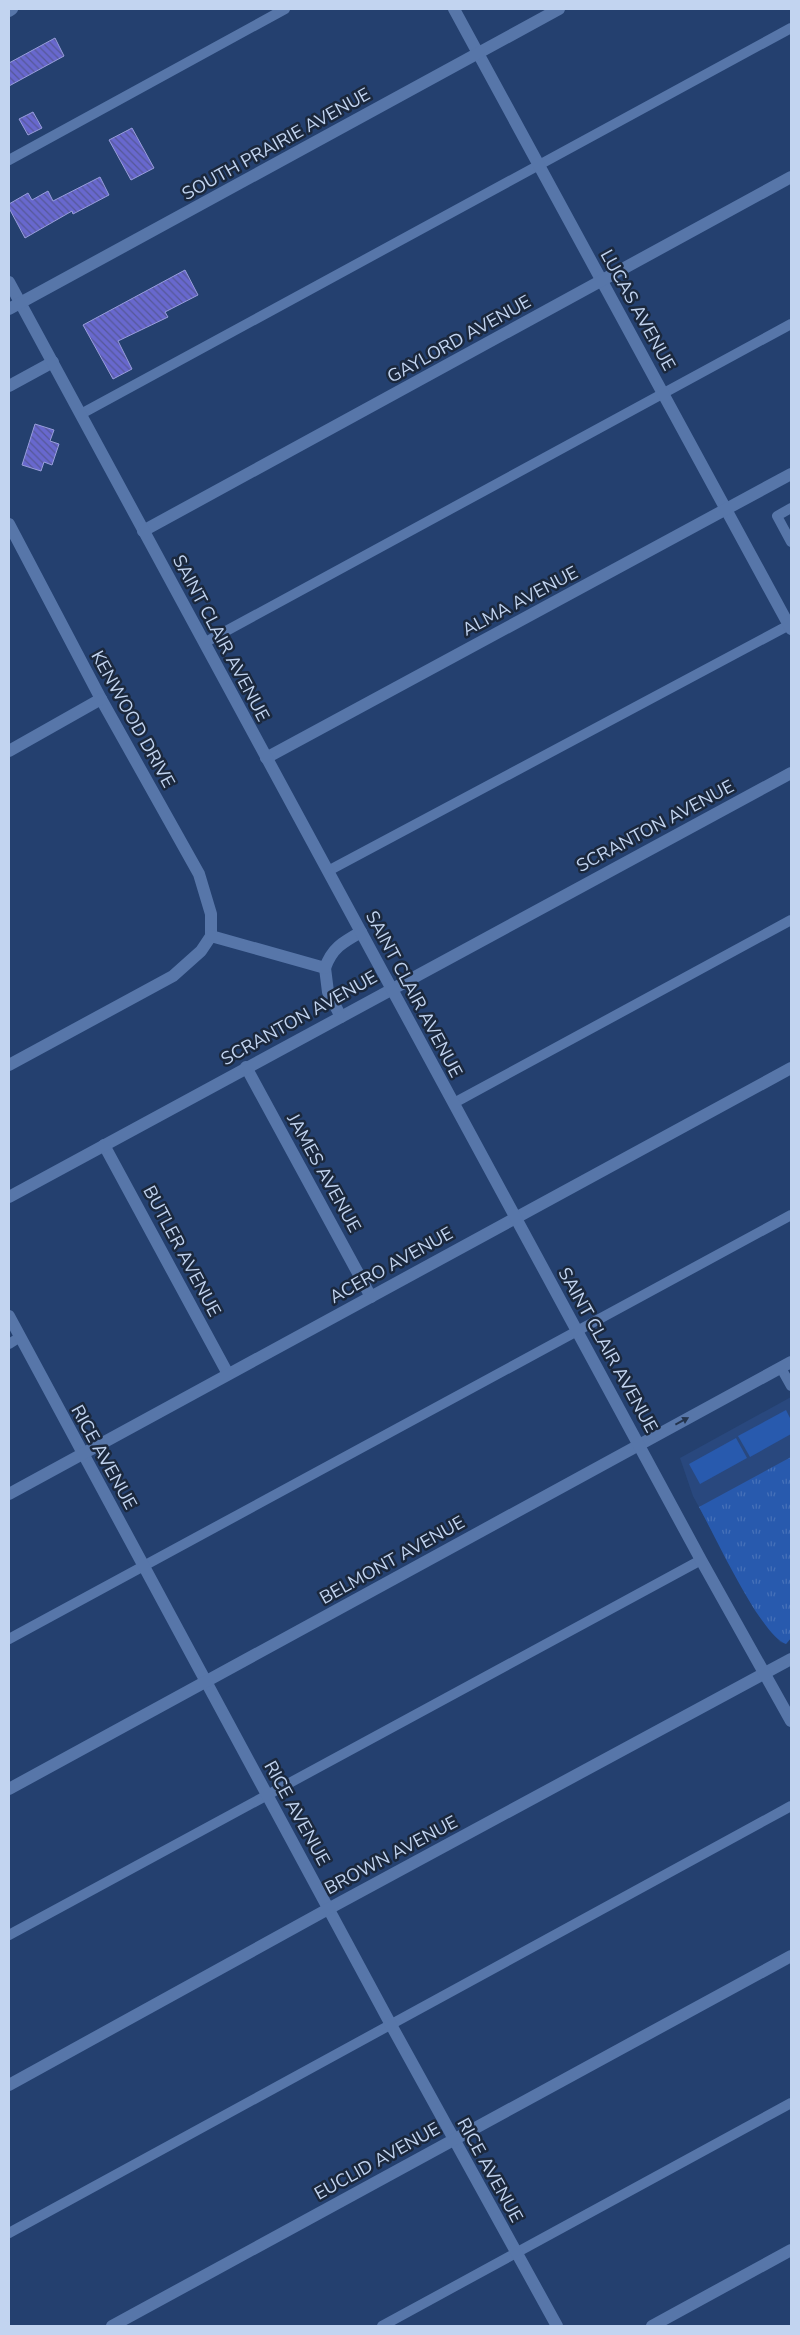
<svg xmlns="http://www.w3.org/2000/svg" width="800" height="2335" font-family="'Nunito Sans',sans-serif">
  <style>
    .built { fill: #29487e }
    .grass { fill: url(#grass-tufts) }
    .pitch { fill: #285aae }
    .building { fill: url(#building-back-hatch); stroke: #989eda }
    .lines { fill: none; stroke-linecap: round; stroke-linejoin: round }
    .service { stroke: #5776a9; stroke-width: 10 }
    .minor { stroke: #5776a9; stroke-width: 12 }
    .tertiary { stroke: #5776a9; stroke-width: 12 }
    .secondary { stroke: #5776a9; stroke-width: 12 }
    .oneway { fill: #24344d }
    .labels { text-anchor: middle; stroke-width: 5; stroke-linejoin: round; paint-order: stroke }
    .street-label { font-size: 18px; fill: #c2d4f0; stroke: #1b283d }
  </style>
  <defs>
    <pattern id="grass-tufts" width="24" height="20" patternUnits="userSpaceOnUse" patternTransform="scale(1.25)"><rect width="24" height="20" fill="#285aae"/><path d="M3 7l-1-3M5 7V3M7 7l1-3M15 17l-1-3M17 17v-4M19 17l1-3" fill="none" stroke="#4671b9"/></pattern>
    <pattern id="building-back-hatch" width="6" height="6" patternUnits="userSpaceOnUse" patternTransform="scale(1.25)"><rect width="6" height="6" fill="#6868ce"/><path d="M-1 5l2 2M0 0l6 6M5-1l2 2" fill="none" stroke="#565898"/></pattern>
  </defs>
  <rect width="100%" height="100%" fill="#24406f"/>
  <polygon class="built" points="791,1397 791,1638 786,1644 780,1642 755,1611 693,1496 680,1458"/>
  <path class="grass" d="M791,1457V1638L786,1644C761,1636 714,1534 699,1507Z"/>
  <g class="pitch">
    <polygon points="786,1410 791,1420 791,1434 750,1457 738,1436"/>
    <polygon points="736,1438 747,1458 700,1484 689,1464"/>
  </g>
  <g class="building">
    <polygon points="55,38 64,56 9,86 9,63"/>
    <polygon points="33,112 42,128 28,135 19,119"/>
    <polygon points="132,128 154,168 131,180 109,140"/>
    <polygon points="100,177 109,195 73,214 72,211 25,238 9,208 9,204 28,193 32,200 48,191 53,201"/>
    <polygon points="185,270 198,295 165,312 168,317 118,341 132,369 113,379 83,325"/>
    <polygon points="35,424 54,430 50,441 59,444 52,465 44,462 41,471 22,465"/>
  </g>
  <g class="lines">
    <g class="service">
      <polyline points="9,160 285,9"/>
      <polyline points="81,414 791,28"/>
      <polyline points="791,508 777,516 791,542"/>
      <polyline points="204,643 791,324"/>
      <polyline points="328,871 791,624"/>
      <polyline points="454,1103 791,920"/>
      <polyline points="9,1344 20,1337"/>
      <polyline points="781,1368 791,1386"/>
      <polyline points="9,1639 791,1215"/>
      <polyline points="9,1935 701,1560"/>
      <polyline points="9,2233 791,1806"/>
      <polyline points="382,2326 791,2103"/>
    </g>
    <g class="minor">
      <polyline points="454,9 791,629"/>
      <polyline points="9,11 12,9"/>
      <polyline points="9,386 53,362"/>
      <polyline points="9,524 101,699 199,874 211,914 211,936"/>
      <polyline points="143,531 791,177"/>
      <polyline points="9,751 101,699"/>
      <polyline points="266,758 791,474"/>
      <polyline points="325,968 328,992 341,1017"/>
      <path d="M9,1065L173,976L201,951L211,936L325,968C332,948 343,942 361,932"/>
      <polyline points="246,1067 371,1297"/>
      <polyline points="104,1145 228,1374"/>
      <polyline points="9,1197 791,773"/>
      <polyline points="9,1316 390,2023 557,2326"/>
      <polyline points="9,1494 791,1068"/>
      <polyline points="9,1789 791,1362"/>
      <polyline points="9,2085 330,1908 791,1659"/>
      <polyline points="112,2326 791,1956"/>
    </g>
    <g class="tertiary">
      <polyline points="9,282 701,1560 791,1721"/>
      <polyline points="652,2326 791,2250"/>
    </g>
    <polyline class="secondary" points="9,309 559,9"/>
  </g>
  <defs><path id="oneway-solid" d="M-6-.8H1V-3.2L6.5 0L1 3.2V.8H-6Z" transform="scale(1.25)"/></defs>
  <use class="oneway" href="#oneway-solid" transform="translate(682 1421) rotate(-28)"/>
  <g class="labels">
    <g class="street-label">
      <text transform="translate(276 144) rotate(-29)" y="6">SOUTH PRAIRIE AVENUE</text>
      <text transform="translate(638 310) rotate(61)" y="6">LUCAS AVENUE</text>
      <text transform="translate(459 339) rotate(-29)" y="6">GAYLORD AVENUE</text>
      <text transform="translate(520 601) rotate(-28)" y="6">ALMA AVENUE</text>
      <text transform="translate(221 638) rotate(62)" y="6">SAINT CLAIR AVENUE</text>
      <text transform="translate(133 719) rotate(61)" y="6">KENWOOD DRIVE</text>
      <text transform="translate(655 826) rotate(-28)" y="6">SCRANTON AVENUE</text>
      <text transform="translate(414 994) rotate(62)" y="6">SAINT CLAIR AVENUE</text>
      <text transform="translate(299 1018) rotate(-29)" y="6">SCRANTON AVENUE</text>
      <text transform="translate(324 1173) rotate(61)" y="6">JAMES AVENUE</text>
      <text transform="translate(182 1251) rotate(62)" y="6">BUTLER AVENUE</text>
      <text transform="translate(391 1265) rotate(-29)" y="6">ACERO AVENUE</text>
      <text transform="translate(608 1350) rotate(61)" y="6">SAINT CLAIR AVENUE</text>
      <text transform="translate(104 1457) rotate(61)" y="6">RICE AVENUE</text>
      <text transform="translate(392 1560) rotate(-29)" y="6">BELMONT AVENUE</text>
      <text transform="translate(297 1813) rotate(61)" y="6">RICE AVENUE</text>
      <text transform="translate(391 1855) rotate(-28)" y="6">BROWN AVENUE</text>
      <text transform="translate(377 2161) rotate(-29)" y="6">EUCLID AVENUE</text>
      <text transform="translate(490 2170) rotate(61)" y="6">RICE AVENUE</text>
    </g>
  </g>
  <rect width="800" height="2335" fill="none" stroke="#c2d4f0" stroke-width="20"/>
</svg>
